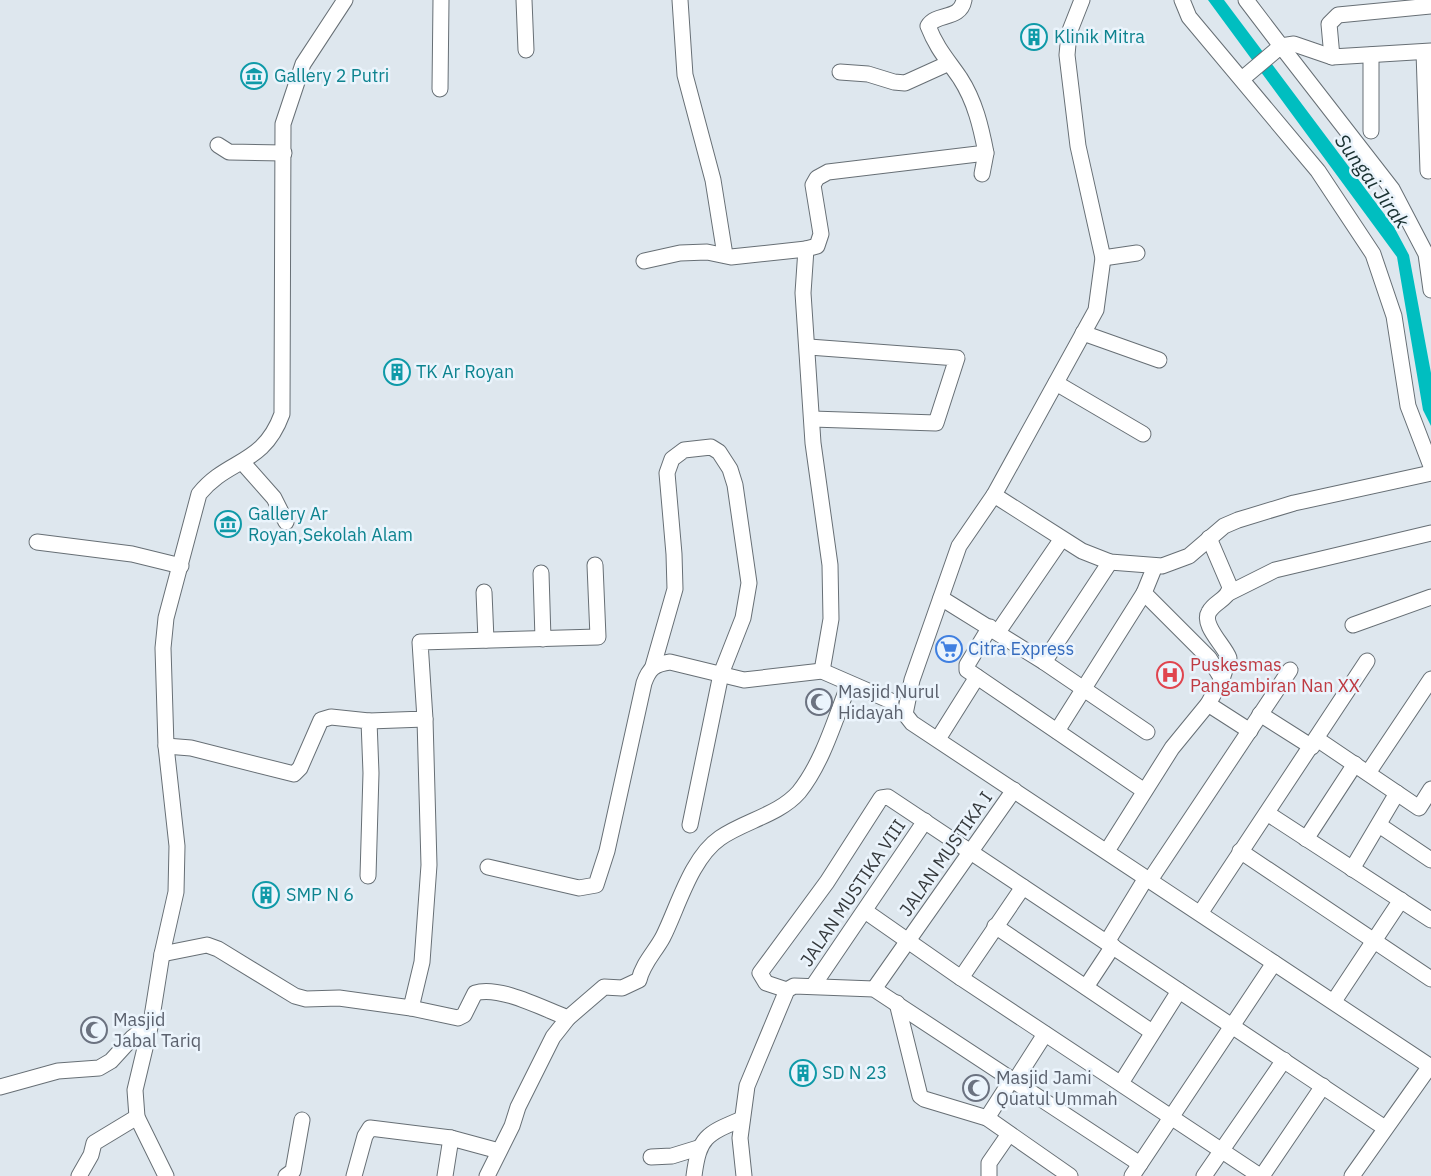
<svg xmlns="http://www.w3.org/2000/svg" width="1431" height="1176" font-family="'IBM Plex Sans',sans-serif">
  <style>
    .water { fill: #00bec0 }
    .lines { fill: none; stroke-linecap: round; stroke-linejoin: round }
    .minor-casing { stroke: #676f75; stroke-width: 17 }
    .minor { stroke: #fff; stroke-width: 15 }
    .labels { text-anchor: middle; stroke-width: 5; stroke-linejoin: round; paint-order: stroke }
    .culture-label { font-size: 18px; fill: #0d838f; stroke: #ebf4fc; text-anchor: start }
    .shop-label { font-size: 18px; fill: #366cbe; stroke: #ebf4fc; text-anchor: start }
    .health-label { font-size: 18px; fill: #be3a42; stroke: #ebf4fc; text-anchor: start }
    .worship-label { font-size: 18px; fill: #5b616d; stroke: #ebf4fc; text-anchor: start }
    .street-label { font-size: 18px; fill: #35393c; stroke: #ebf4fc }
    .water-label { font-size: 20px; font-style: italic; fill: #193131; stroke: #ebf4fc }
  </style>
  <rect width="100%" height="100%" fill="#dee7ee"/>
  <polygon class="water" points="1208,0 1224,0 1394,227 1409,255 1431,373 1431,426 1423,410 1397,257"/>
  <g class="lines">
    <defs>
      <g id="minor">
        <polyline points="524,0 526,50"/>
        <polyline points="680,0 685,75 713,180 725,255"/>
        <polyline points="1082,0 1069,33 1067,55 1078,146 1103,258 1096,310 994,495 959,546 912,680 905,714 912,723 1431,1067"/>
        <polyline points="1182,0 1189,17 1318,171 1373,254 1394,316 1408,406 1431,466"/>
        <polyline points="1246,0 1281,46 1294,44 1332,57 1431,51"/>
        <polyline points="1424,52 1428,171"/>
        <polyline points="1371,55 1371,131"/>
        <polyline points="1332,57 1329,24 1338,15 1431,6"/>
        <polyline points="840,72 868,74 894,82 905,83 947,64"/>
        <polyline points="1242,79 1281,46 1392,189 1426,254 1431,290"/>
        <polyline points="440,89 441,0"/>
        <polyline points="218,145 229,152 284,153"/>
        <polyline points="982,174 986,153"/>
        <polyline points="1103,258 1137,253"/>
        <polyline points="644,261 680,253 707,252 731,257 806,249"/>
        <polyline points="1083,333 1159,360"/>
        <polyline points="809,347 957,358 936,423 812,419"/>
        <polyline points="1056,383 1143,434"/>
        <polyline points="243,463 274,498 286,522"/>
        <polyline points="994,495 1082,551 1110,562 1162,566 1189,556 1224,526 1238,520 1294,503 1431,473"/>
        <path d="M1209,538L1230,587C1228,600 1215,601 1209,612C1201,625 1225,646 1229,658L1222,679"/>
        <polyline points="37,542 132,554 181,566"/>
        <polyline points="541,573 543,639"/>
        <polyline points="484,592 486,640"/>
        <polyline points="1229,593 1275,570 1431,533"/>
        <polyline points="941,598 1044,662 1147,732"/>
        <polyline points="1353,625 1431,597"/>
        <polyline points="990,627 967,665 967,670 1143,790"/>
        <polyline points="998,632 1061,540"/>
        <polyline points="1044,662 1110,562"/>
        <polyline points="653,666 675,589 674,554 667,473 672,459 684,450 711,447 719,452 730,469 735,485 749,583 743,618 721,674 690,825"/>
        <path d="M822,671L831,619L830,565L813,443L803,293L806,249L817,246L821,234L813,185L817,178L828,172L986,153C981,127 975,101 960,78C947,59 937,49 928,26C937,12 960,21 964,0"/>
        <polyline points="1208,704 1250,731"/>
        <polyline points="1260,714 1312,747"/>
        <polyline points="369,721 425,719 420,642 598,637 595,565"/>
        <polyline points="1057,731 1144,593"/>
        <polyline points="938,739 977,677"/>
        <polyline points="1317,739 1419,808 1431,789"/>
        <polyline points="166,746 191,748 294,774 300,768 321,720 331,717 369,721 371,773 368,876"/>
        <polyline points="1368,773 1431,679"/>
        <polyline points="1267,813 1431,920"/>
        <polyline points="1379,825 1431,860"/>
        <polyline points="1306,839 1355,764"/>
        <polyline points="1107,851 1172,748 1208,704 1222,679 1209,658 1144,593 1155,566"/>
        <polyline points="1240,851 1431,979"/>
        <path d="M488,867L579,888L596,885L607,851L644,683C649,669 654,664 670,662L744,680L822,671L891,701"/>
        <polyline points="1352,869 1397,793"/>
        <polyline points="1150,880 1290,670"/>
        <polyline points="865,911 961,978 1260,1176"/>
        <polyline points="1201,912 1367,661"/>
        <polyline points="995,926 1152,1032"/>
        <polyline points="1107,942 1146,878"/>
        <polyline points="162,954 207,945 218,949 295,996 306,999 339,998 411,1008 422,962 429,865 425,719"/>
        <polyline points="961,978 1023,887"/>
        <polyline points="813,986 925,821"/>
        <polyline points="1086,987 1113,946"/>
        <polyline points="874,989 1014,790"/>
        <polyline points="787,990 766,983 760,973 827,882 881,798 888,797 1385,1128"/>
        <polyline points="1334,1001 1401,900"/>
        <polyline points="897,1003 920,1096 924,1099 987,1118 1070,1176"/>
        <path d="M411,1008L458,1018L464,1015L475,993C499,985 544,1009 568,1018"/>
        <polyline points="1015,1081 1045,1034"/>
        <polyline points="1121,1083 1179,991"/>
        <polyline points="0,1087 58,1071 99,1068 111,1061 132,1038 151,1023"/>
        <polyline points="987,1118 1012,1079"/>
        <polyline points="651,1157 672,1156 698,1148"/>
        <polyline points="79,1176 91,1155 94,1143 137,1117"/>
        <path d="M166,1176L137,1117L135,1090L151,1023L162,954L176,892L177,846L166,746L163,648L166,618L199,494C228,458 263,466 282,414L283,124L303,64L345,0"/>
        <polyline points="286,1176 293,1171 302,1120"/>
        <polyline points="354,1176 365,1136 370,1128 451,1138"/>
        <polyline points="445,1176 451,1138 499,1151"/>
        <path d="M487,1176L512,1126L518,1107L553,1037L568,1018L604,987L622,988L639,980C643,963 655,952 663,937C678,907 691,858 720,838C744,821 779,815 799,792C823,762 835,719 849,684"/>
        <path d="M694,1176C699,1137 706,1134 742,1119"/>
        <polyline points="744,1176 740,1138 747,1086 787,990 794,986 874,989 1140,1164"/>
        <polyline points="989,1176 989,1163 1009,1134"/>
        <polyline points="1132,1176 1274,963"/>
        <polyline points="1204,1176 1284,1060"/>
        <polyline points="1262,1176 1323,1086"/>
        <polyline points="1352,1176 1430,1066"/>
      </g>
    </defs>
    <use href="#minor" class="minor-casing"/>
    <use href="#minor" class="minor"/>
  </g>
  <defs>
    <symbol id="building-ring" viewBox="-11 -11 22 22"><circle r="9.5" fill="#ebf4fc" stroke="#0f9aa8" stroke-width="1.5"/><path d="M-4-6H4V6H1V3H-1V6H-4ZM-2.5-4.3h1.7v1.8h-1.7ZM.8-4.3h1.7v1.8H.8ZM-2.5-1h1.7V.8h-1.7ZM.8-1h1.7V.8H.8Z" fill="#0f9aa8"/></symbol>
    <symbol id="museum-ring" viewBox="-11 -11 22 22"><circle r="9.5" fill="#ebf4fc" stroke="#0f9aa8" stroke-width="1.5"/><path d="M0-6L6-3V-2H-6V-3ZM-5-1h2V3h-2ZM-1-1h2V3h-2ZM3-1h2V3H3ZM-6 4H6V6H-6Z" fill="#0f9aa8"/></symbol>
    <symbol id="supermarket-ring" viewBox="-11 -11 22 22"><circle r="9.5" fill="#ebf4fc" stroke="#3f7fe0" stroke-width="1.5"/><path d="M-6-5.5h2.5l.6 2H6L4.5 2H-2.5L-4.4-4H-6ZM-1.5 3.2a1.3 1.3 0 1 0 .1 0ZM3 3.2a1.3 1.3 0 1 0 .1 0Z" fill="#3f7fe0"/></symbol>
    <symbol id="hospital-ring" viewBox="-11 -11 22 22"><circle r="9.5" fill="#ebf4fc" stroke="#e0444e" stroke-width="1.5"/><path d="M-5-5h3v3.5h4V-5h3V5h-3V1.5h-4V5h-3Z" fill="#e0444e"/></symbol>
    <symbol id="mosque-ring" viewBox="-11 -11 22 22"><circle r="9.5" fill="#ebf4fc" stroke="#6b7280" stroke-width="1.5"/><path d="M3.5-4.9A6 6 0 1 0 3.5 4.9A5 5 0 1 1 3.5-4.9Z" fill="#6b7280"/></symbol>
  </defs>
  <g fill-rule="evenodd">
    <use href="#building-ring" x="1019" y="22" width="30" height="30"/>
    <use href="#museum-ring" x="239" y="61" width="30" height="30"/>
    <use href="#building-ring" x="382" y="357" width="30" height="30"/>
    <use href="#museum-ring" x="213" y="509" width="30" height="30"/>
    <use href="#supermarket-ring" x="934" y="634" width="30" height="30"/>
    <use href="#hospital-ring" x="1155" y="660" width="30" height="30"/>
    <use href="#mosque-ring" x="804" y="687" width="30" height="30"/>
    <use href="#building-ring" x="251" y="880" width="30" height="30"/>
    <use href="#mosque-ring" x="79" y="1015" width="30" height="30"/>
    <use href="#building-ring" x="788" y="1058" width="30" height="30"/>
    <use href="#mosque-ring" x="961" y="1073" width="30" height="30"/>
  </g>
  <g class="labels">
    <g class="culture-label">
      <text x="1054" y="43">Klinik Mitra</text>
      <text x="274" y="82">Gallery 2 Putri</text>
      <text x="416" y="378">TK Ar Royan</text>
      <text x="248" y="520">Gallery Ar<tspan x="248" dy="21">Royan,Sekolah Alam</tspan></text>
      <text x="286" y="901">SMP N 6</text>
      <text x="822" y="1079">SD N 23</text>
    </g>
    <g class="shop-label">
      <text x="968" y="655">Citra Express</text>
    </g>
    <g class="health-label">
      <text x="1190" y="671">Puskesmas<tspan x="1190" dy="21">Pangambiran Nan XX</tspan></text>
    </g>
    <g class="worship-label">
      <text x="838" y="698">Masjid Nurul<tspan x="838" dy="21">Hidayah</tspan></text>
      <text x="113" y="1026">Masjid<tspan x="113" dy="21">Jabal Tariq</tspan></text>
      <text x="996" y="1084">Masjid Jami<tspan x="996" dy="21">Quatul Ummah</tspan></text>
    </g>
    <g class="street-label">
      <text transform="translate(946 854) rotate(-55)" y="6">JALAN MUSTIKA I</text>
      <text transform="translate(853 893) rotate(-56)" y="6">JALAN MUSTIKA VIII</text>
    </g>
    <g class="water-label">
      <text transform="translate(1372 181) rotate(54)" y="7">Sungai Jirak</text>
    </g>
  </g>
</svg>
